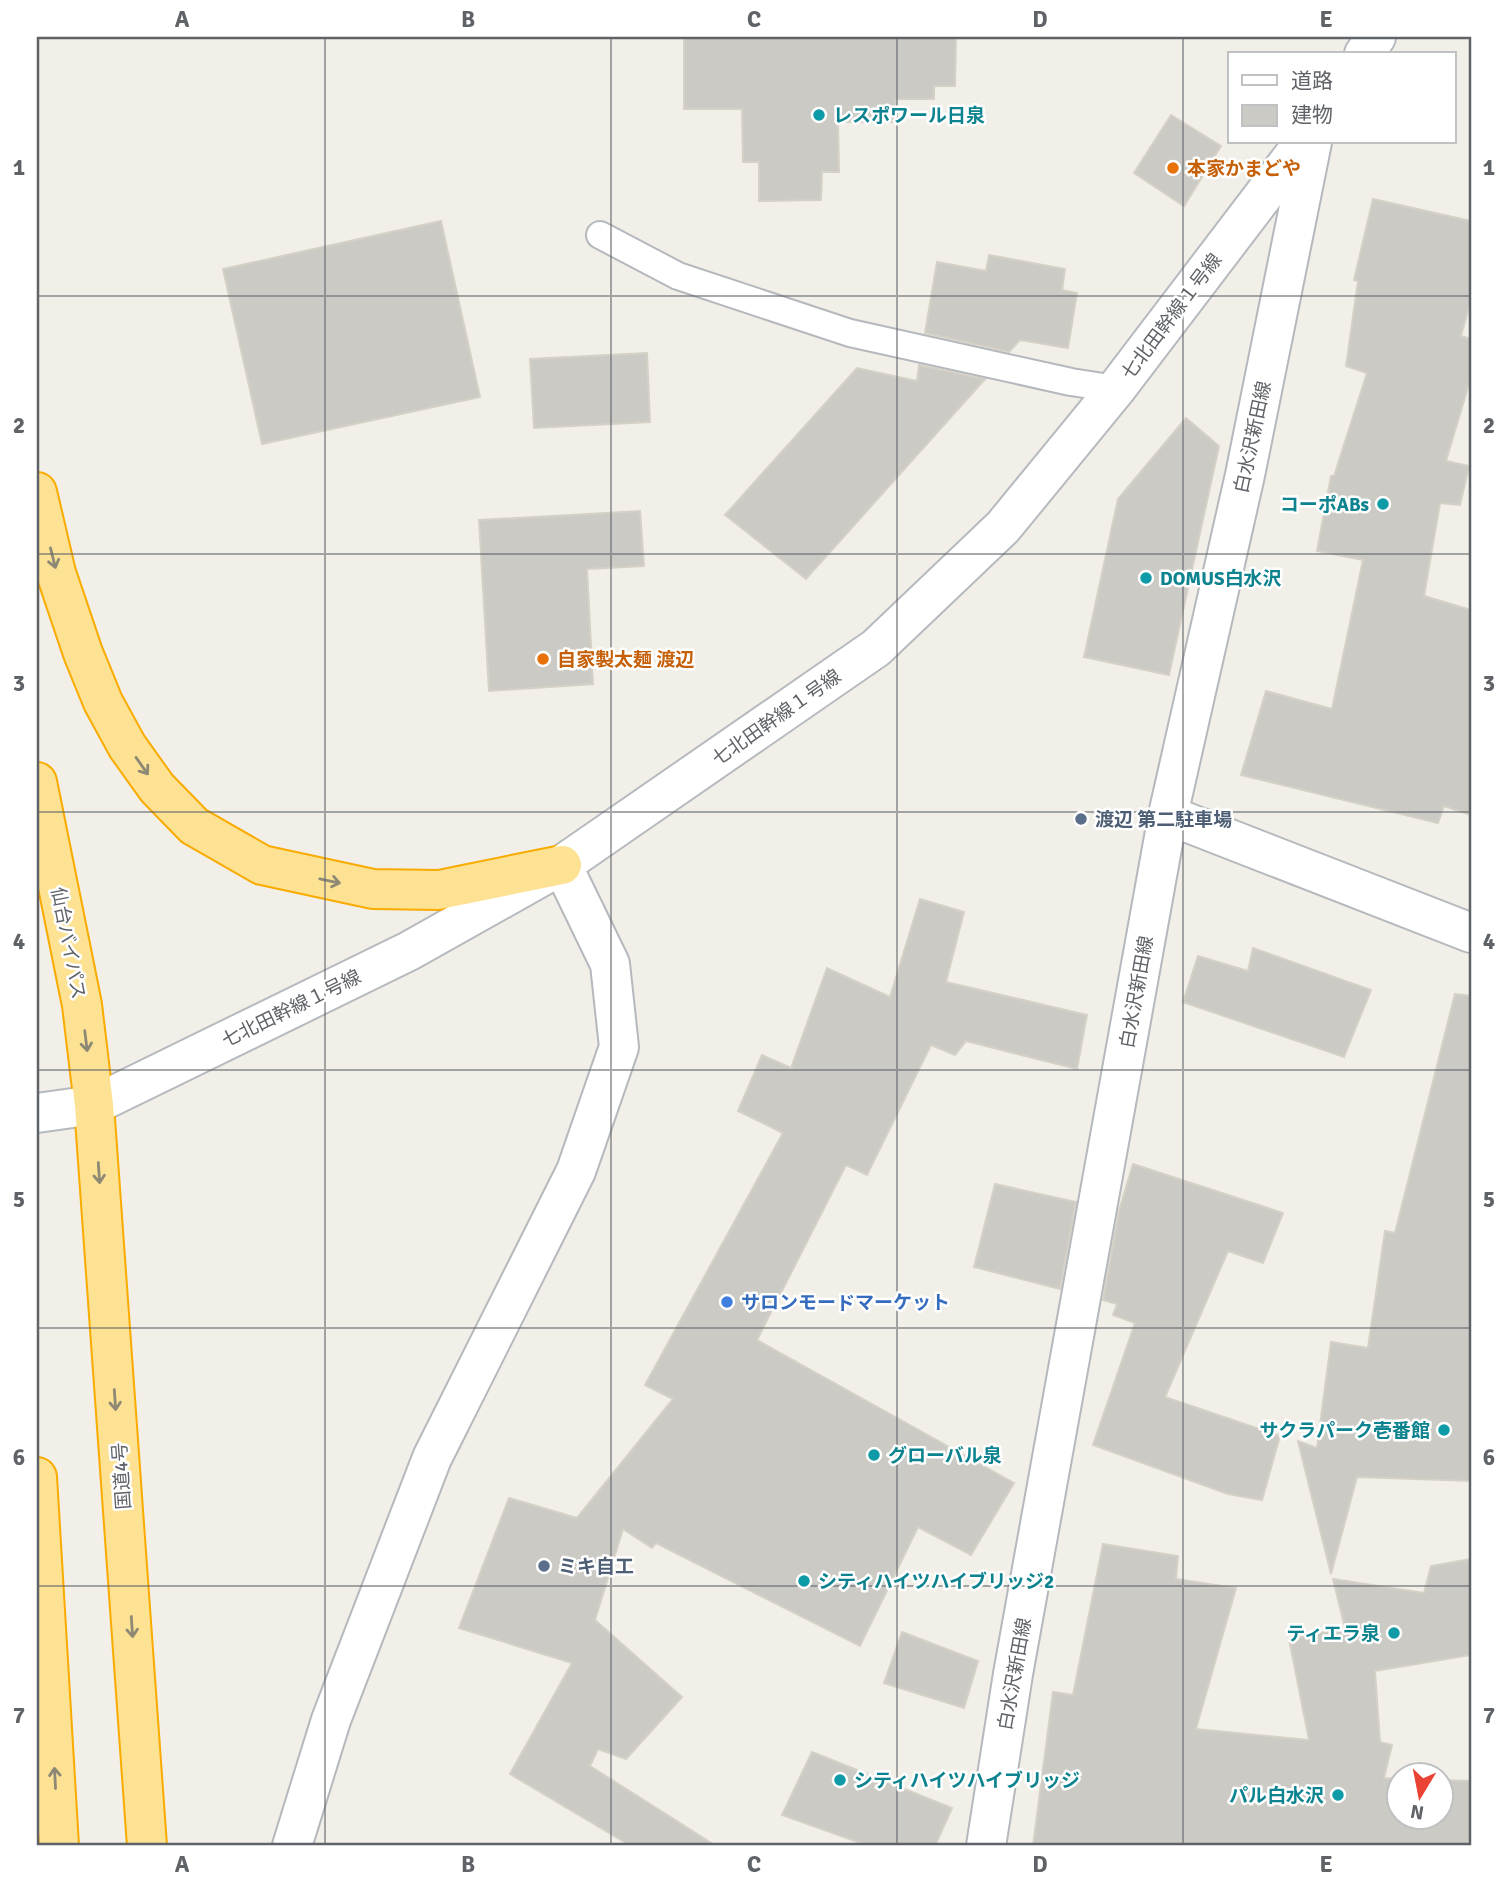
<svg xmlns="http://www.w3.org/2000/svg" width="1508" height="1883" font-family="Signika,'Noto Sans JP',sans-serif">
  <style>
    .building { fill: #cccac5; stroke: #d6d1c6; stroke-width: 2 }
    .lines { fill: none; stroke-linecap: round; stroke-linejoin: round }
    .lane-casing { stroke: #b5b8bc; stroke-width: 30 }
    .street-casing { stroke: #b5b8bc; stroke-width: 42 }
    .secondary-casing { stroke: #b6babf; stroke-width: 42 }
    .highway-casing { stroke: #f9ab00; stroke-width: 42 }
    .lane { stroke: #fff; stroke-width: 26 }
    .street { stroke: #fff; stroke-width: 38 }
    .secondary { stroke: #fff; stroke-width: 38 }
    .highway { stroke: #fde293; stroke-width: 38 }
    .oneway { stroke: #8e8975 }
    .grid { fill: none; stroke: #5f6368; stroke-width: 2; stroke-opacity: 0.55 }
    .culture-dot { fill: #0f9aa8; stroke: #fff; stroke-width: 2.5 }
    .food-dot { fill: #e8710a; stroke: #fff; stroke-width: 2.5 }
    .service-dot { fill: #5c6f8a; stroke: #fff; stroke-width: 2.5 }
    .shop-dot { fill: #3f7fe0; stroke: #fff; stroke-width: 2.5 }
    .labels { text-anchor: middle; stroke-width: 5; stroke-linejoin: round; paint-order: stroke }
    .culture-label { font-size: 19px; font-weight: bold; fill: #0d838f; stroke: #fff; text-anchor: start }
    .food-label { font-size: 19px; font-weight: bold; fill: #c56008; stroke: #fff; text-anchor: start }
    .street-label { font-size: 19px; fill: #5f6368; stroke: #fff }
    .service-label { font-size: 19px; font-weight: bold; fill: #4e5e75; stroke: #fff; text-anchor: start }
    .shop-label { font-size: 19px; font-weight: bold; fill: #366cbe; stroke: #fff; text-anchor: start }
    .neatline { fill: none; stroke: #5f6368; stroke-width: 2.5 }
    .grid-label { font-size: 23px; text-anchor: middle; font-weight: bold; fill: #5f6368 }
  </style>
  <rect width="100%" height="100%" fill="#f1efe8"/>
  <g class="building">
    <polygon points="684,37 956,37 955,86 934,86 934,99 896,99 896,122 838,122 839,172 822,172 821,200 759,201 759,162 743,162 742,109 684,109"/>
    <polygon points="1171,115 1221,146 1184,206 1134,173"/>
    <polygon points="1373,199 1471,221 1471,300 1461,336 1471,339 1471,377 1446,461 1469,466 1460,505 1440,503 1424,596 1471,610 1471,815 1444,806 1438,823 1241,775 1266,691 1332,709 1363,560 1317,551 1331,476 1334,476 1367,373 1346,366 1358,281 1354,280"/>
    <polygon points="441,221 480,397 262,444 223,269"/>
    <polygon points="989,255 1065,269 1062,290 1077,293 1068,348 1020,340 1009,352 925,333 937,262 986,271"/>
    <polygon points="647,353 650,422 534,428 530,359"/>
    <polygon points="919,365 985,379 806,579 725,515 857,368 917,381"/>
    <polygon points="1186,418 1219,446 1169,675 1084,657 1118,499"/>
    <polygon points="640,511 644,566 587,569 593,684 489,691 479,520"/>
    <polygon points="920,899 964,912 946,982 1087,1015 1077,1069 966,1041 955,1055 931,1045 867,1175 846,1165 757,1340 1014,1483 971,1555 918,1527 860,1646 656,1543 652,1548 623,1529 595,1620 682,1697 626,1759 598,1749 590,1766 716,1846 631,1846 510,1774 572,1663 459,1628 509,1498 577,1518 673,1399 645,1385 783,1133 738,1111 762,1055 791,1068 827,968 890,997"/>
    <polygon points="1253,948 1371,990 1344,1057 1183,1002 1198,956 1248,971"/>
    <polygon points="1455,994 1471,996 1471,1481 1357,1477 1331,1574 1298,1441 1317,1448 1331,1342 1368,1348 1385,1231 1395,1233"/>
    <polygon points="1133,1164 1283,1213 1263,1263 1228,1251 1165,1397 1280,1436 1262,1500 1228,1494 1093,1445 1135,1323 1113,1315 1117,1304 1103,1300 1119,1211"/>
    <polygon points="995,1184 1076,1202 1060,1289 974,1267"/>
    <polygon points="1103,1544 1178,1556 1176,1579 1236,1588 1196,1729 1309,1740 1289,1639 1345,1628 1333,1579 1424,1593 1431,1566 1471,1559 1471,1655 1375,1671 1380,1742 1392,1745 1384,1778 1399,1779 1399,1816 1441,1816 1441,1780 1471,1781 1471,1846 1033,1846 1053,1692 1073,1695"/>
    <polygon points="902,1632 978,1661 964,1708 884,1683"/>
    <polygon points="812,1752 952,1808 935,1846 869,1846 782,1815"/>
  </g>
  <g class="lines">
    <defs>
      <polyline id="lane" points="600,235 678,276 850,333 1071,382 1116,389"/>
      <g id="street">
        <polyline points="1168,815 1471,933"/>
        <polyline points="292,1846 331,1720 432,1458 576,1171 619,1047 610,964 562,865"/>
        <polyline points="986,1846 1013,1674 1168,815 1245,475 1312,142"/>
      </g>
      <g id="secondary">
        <polyline points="1364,54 1376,37"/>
        <polyline points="37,1113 94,1105 409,951 562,865 876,648 1003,527 1116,389 1304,142"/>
      </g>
      <g id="highway">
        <polyline points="37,492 56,573 83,653 103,702 127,746 157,788 194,826 262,865 373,889 439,890 562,865"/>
        <polyline points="37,782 82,1005 94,1105 147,1846"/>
        <polyline points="37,1477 59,1846"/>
      </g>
    </defs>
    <use href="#lane" class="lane-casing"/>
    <use href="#street" class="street-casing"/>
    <use href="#secondary" class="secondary-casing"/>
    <use href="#highway" class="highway-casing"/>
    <use href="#lane" class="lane"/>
    <use href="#street" class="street"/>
    <use href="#secondary" class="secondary"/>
    <use href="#highway" class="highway"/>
  </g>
  <defs><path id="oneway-shaft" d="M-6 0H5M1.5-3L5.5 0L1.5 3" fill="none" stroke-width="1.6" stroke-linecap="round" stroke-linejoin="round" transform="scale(1.75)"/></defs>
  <g class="oneway">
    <use href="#oneway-shaft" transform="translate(53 558) rotate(76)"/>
    <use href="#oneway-shaft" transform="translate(142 766) rotate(55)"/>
    <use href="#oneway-shaft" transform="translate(330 881) rotate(12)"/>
    <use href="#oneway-shaft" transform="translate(86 1041) rotate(83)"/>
    <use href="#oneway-shaft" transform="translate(99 1173) rotate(86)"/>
    <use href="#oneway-shaft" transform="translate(115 1400) rotate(86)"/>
    <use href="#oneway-shaft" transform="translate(132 1627) rotate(86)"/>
    <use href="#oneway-shaft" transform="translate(55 1778) rotate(-93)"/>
  </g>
  <path class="grid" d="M325,37V1846M611,37V1846M897,37V1846M1183,37V1846M37,296H1471M37,554H1471M37,812H1471M37,1070H1471M37,1328H1471M37,1586H1471"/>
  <g class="culture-dot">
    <circle cx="819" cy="115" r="7"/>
    <circle cx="1383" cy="504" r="7"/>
    <circle cx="1146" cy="578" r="7"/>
    <circle cx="1444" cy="1430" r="7"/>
    <circle cx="874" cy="1455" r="7"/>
    <circle cx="804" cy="1581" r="7"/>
    <circle cx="1394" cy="1633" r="7"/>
    <circle cx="840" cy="1780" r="7"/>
    <circle cx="1338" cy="1795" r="7"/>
  </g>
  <g class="food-dot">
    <circle cx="1173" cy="168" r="7"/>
    <circle cx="543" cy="659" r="7"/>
  </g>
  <g class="service-dot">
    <circle cx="1081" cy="819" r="7"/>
    <circle cx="544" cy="1566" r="7"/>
  </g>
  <circle class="shop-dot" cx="727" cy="1302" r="7"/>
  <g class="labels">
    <g class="culture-label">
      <text x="833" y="122">レスポワール日泉</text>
      <text x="1369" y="511" text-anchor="end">コーポABs</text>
      <text x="1160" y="585">DOMUS白水沢</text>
      <text x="1430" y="1437" text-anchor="end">サクラパーク壱番館</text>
      <text x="888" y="1462">グローバル泉</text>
      <text x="818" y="1588">シティハイツハイブリッジ2</text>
      <text x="1380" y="1640" text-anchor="end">ティエラ泉</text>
      <text x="854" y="1787">シティハイツハイブリッジ</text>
      <text x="1324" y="1802" text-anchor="end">パル白水沢</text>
    </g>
    <g class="food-label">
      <text x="1187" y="175">本家かまどや</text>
      <text x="557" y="666">自家製太麺 渡辺</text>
    </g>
    <g class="street-label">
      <text transform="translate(1171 316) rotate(-53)" y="7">七北田幹線１号線</text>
      <text transform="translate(1252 437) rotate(-78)" y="7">白水沢新田線</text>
      <text transform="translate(776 717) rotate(-35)" y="7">七北田幹線１号線</text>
      <text transform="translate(69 943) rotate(79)" y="7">仙台バイパス</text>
      <text transform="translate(1136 992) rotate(-80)" y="7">白水沢新田線</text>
      <text transform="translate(291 1008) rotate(-26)" y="7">七北田幹線１号線</text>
      <text transform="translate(121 1476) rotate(-94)" y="7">国道4号</text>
      <text transform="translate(1014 1674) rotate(-80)" y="7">白水沢新田線</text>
    </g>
    <g class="service-label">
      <text x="1095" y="826">渡辺 第二駐車場</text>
      <text x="558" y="1573">ミキ自工</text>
    </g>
    <g class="shop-label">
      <text x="741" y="1309">サロンモードマーケット</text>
    </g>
  </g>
  <rect width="1508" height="1883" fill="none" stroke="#ffffff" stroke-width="77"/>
  <rect x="1228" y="52" width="228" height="91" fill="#ffffff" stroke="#bfc1c3" stroke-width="2"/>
  <rect x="1242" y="75" width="35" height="10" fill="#ffffff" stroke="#bfc1c3" stroke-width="2"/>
  <text x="1291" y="88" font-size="21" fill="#5f6368">道路</text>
  <rect x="1242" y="105" width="35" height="21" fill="#cccac5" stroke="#bfc1c3" stroke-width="2"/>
  <text x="1291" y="122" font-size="21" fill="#5f6368">建物</text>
  <g transform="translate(1420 1796) rotate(190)"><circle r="33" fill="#ffffff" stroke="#bfc1c3" stroke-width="2"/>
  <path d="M0-5L12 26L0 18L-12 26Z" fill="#ea4335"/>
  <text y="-10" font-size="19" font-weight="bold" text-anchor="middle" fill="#5f6368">N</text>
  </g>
  <rect x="38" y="38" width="1432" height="1806" class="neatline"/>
  <g class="grid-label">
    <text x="182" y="27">A</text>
    <text x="468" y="27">B</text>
    <text x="754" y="27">C</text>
    <text x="1040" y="27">D</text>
    <text x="1326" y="27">E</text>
    <text x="19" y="175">1</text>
    <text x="1489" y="175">1</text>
    <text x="19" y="433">2</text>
    <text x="1489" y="433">2</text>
    <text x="19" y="691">3</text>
    <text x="1489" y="691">3</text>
    <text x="19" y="949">4</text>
    <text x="1489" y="949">4</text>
    <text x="19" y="1207">5</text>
    <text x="1489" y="1207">5</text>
    <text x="19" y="1465">6</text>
    <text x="1489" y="1465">6</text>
    <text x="19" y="1723">7</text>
    <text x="1489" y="1723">7</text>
    <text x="182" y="1872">A</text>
    <text x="468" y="1872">B</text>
    <text x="754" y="1872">C</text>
    <text x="1040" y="1872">D</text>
    <text x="1326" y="1872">E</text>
  </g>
</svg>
